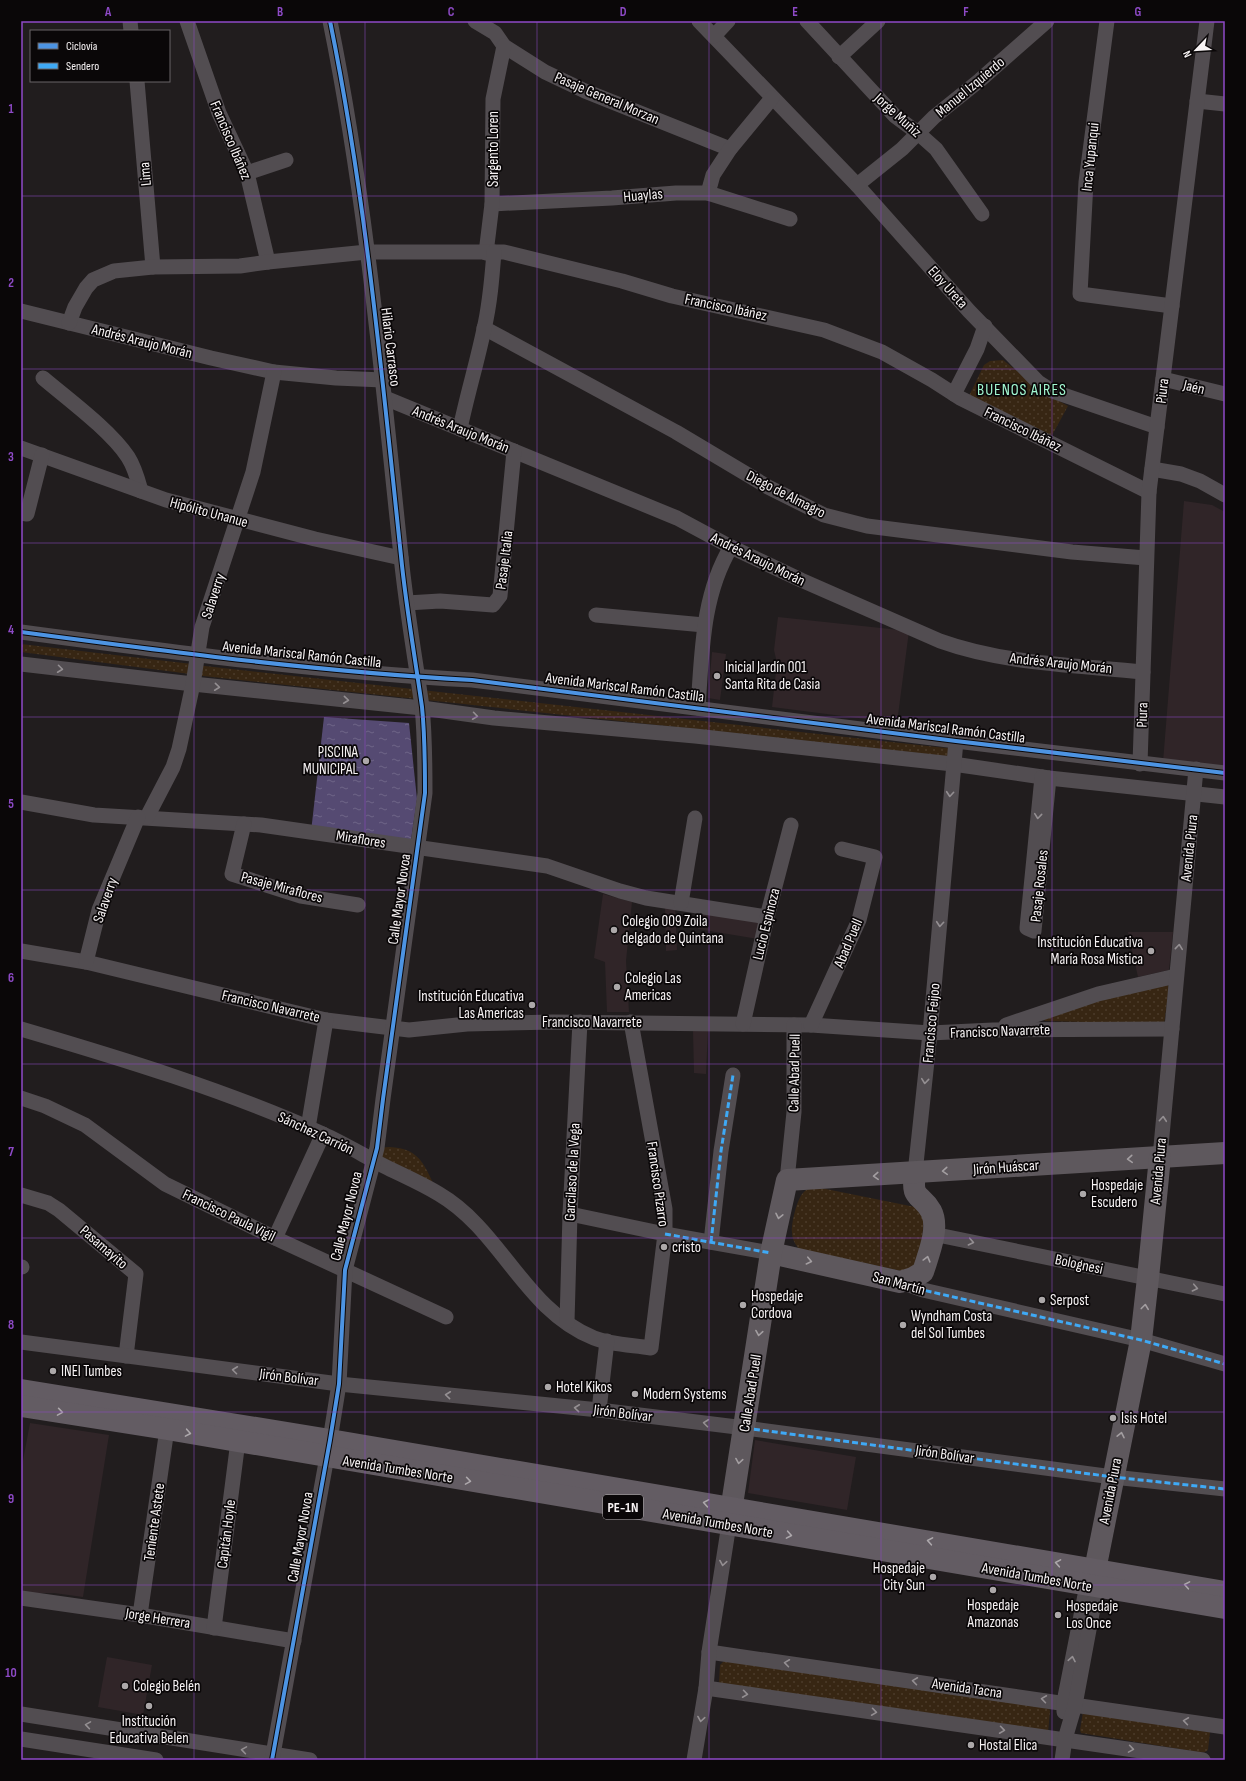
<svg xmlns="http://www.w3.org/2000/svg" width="1246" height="1781" font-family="'Sofia Sans Condensed',sans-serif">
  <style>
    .built { fill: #302528 }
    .grass { fill: url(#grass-dots) }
    .water { fill: url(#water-ripples) }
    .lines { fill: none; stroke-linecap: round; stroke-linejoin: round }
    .street { stroke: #524d51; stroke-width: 15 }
    .secondary { stroke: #5e585d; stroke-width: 22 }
    .highway { stroke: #635c63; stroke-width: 22 }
    .quiet { stroke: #3fa9f5; stroke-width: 3; stroke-dasharray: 6 3; stroke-linecap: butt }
    .cycleway-casing { stroke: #0a0708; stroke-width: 6 }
    .cycleway { stroke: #4d94e3; stroke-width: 4 }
    .oneway { stroke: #948f92 }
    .oneway2 { stroke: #a39ea1 }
    .oneway3 { stroke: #ada8ac }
    .grid { fill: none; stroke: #8e4ac7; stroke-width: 1; stroke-opacity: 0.55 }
    .poi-dot { fill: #aca8a9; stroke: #0a0708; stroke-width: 1.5 }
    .labels { text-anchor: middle; stroke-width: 3.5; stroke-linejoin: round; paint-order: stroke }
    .shield { fill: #0a0708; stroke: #b0acad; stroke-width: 1 }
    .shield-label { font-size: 14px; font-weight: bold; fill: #f7f3f4 }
    .street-label { font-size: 15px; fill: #f7f3f4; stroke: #0a0708 }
    .poi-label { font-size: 15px; fill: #f7f3f4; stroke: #0a0708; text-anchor: start }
    .neighbourhood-label { font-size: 16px; letter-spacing: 1px; fill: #a2f8d1; stroke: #0a0708 }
    .neatline { fill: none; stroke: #8e4ac7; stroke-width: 1.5 }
    .grid-label { font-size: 13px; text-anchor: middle; font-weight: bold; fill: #8e4ac7 }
  </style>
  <defs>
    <pattern id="grass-dots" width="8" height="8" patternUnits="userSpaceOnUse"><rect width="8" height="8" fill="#372613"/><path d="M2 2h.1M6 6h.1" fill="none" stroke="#4b3b2a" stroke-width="1.8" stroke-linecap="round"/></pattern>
    <pattern id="water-ripples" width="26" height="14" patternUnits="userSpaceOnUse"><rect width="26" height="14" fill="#554a72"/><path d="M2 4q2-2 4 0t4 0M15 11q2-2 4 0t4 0" fill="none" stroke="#6e6587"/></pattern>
  </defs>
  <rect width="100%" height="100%" fill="#211d1e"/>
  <g class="built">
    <polygon points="1184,501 1212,505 1225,512 1225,770 1163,762"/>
    <polygon points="778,617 909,631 897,723 772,707 777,663 774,650"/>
    <polygon points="712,652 726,654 720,700 708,698"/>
    <polygon points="603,894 632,902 626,961 629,1012 607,1012 605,962 594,958"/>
    <polygon points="675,904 677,950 666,951 665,905"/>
    <polygon points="701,913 760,923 758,939 698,929"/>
    <polygon points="1128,932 1173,932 1169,970 1138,977"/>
    <polygon points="693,1030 708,1030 706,1074 694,1073"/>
    <polygon points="30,1423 109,1435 83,1597 54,1593 21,1593 21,1471"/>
    <polygon points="755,1440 856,1457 847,1510 748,1493"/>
    <polygon points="107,1657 152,1665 143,1715 98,1707"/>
  </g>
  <g class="grass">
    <polygon points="1003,360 1048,395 1068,406 1050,439 968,398 984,365 990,361"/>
    <polygon points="21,644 192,664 190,674 21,652"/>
    <polygon points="196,665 955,749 954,757 194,675"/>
    <polygon points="1167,983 1169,988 1164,1024 1045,1021 1042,1018 1044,1014"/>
    <path d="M389,1147C422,1148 425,1168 438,1193L373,1160L377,1148Z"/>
    <path d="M816,1187L915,1207L924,1215L920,1266L906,1272L799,1249C795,1244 792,1239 792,1232C791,1224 797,1199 803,1193C806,1189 811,1188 816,1187Z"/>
    <polygon points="724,1661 1048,1707 1050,1711 1048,1733 722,1685 719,1682 720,1665"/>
    <polygon points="1083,1712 1210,1732 1208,1750 1205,1752 1198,1752 1081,1733 1080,1730"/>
  </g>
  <polygon class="water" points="324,717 409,723 417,799 410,847 311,832"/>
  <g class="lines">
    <g class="street">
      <polyline points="130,21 131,31"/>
      <polyline points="187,21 219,113 247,173 268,262"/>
      <polyline points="475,21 495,33 504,46 545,72 585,91 730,149"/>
      <polyline points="699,21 857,185 969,311 1038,382 1052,391 1157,427"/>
      <polyline points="807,21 895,116 918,133 936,149 982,214"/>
      <polyline points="1107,21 1086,182 1080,294 1172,306"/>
      <polyline points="714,36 728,21"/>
      <polyline points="839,57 878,21"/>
      <polyline points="137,81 153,267"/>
      <polyline points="1197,101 1225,104"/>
      <polyline points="247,173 286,160"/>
      <polyline points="857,185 902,149 934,117 980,80 1047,21"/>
      <polyline points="708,193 713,175 730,149 772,98"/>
      <polyline points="492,204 612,198 676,193 708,193 790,219"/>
      <polyline points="486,253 492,204 493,99 504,46"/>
      <polyline points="21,311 211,358 274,372 336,378 383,380"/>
      <polyline points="69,323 75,307 86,288 93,280 114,271 153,267 240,266 268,262 367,252 504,252 622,281 672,296 824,330 882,352 932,380 960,398 1149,492"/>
      <polyline points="484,328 676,432 768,487 824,515 867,526 1072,552 1146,558"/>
      <path d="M43,378C69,400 110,430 128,457C135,468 138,480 141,491"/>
      <polyline points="1163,379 1225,394"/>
      <polyline points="954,394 977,349 985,326"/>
      <path d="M385,398L677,518L731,547L801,580L940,641C1004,664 1075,665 1143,672"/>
      <path d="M460,429C467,395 477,363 484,329C490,304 492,278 494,252"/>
      <polyline points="21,448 166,500 315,539 401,558"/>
      <polyline points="1152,469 1181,474 1200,481 1225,495"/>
      <polyline points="21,513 27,514 42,455"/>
      <polyline points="407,603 440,601 493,605 500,596 514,451"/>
      <polyline points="596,615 704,625"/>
      <path d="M21,632C171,652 321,672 472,680L956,741L1225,773"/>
      <polyline points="21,664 193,684 422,708 494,718 695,736 953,764 1049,778 1225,797"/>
      <path d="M698,708C702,652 702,595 731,547"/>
      <polyline points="1140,764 1149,492 1207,21"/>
      <polyline points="1042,777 1027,928 1034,931 1049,778"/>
      <polyline points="21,802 94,815 261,825 547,866 620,891 646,898 767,917"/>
      <polyline points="147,817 173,767 179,749 193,684 202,627 253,472 274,372"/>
      <polyline points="244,824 232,874 301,896 358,905"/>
      <polyline points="681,903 695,818"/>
      <polyline points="21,951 86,962 326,1020 409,1030 467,1024 553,1022 811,1025 930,1033 993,1030 1172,1029"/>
      <polyline points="86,962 99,910 138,817"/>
      <polyline points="743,1024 767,917 791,825"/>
      <polyline points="811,1025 859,920 875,857 842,849"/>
      <polyline points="1006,1025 1098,994 1176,976"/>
      <path d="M21,1029C123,1059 225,1090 323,1134C343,1143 363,1155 384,1166C402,1175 421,1183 439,1194C502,1231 524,1310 594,1338C612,1345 633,1345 651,1348L665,1234V1209L631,1022"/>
      <polyline points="21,1098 45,1106 85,1125 165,1184 275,1238 446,1317"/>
      <polyline points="308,1128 326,1020"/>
      <polyline points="1160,1157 1196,769"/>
      <polyline points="915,1173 930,1033 956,741"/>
      <polyline points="787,1180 794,1112 794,1025"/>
      <polyline points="21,1195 48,1203 59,1210 136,1274 126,1356"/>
      <polyline points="570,1214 665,1234 771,1253"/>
      <polyline points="933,1234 1225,1294"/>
      <polyline points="275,1238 323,1134"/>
      <polyline points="711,1242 721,1151 733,1075"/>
      <polyline points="21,1267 22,1267"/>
      <polyline points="900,1282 923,1290 1141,1340 1225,1364"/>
      <polyline points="567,1322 570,1214 580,1022"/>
      <polyline points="21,1342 339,1384 599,1410 745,1428 1113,1477 1225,1489"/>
      <polyline points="599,1410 607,1341"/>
      <polyline points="21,1598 140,1615 294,1641"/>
      <polyline points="140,1615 167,1429"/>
      <polyline points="214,1628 238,1441"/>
      <polyline points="709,1652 1225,1727"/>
      <polyline points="706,1688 1203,1760"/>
      <polyline points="1064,1712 1064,1702 1087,1585 1091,1578"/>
      <polyline points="21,1714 310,1760"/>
      <polyline points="21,1739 156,1760"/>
      <path d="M272,1760L330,1440L339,1384L345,1270L377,1148L383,1099L425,793C425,765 425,736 422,707C415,657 406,607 401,556C382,377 366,198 330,21"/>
      <polyline points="694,1760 706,1688 709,1652 729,1524"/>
      <polyline points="1062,1760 1065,1739 1075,1705 1097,1587 1096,1578"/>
    </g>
    <g class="secondary">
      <path d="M771,1253L900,1282L913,1278L923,1272C928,1255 940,1228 931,1211C920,1192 911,1201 915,1173"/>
      <polyline points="729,1524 771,1253 787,1180 1225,1153"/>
      <polyline points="1095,1570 1141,1340 1148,1278 1160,1157"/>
    </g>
    <g class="highway">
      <polyline points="21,1390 330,1440 1225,1592"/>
      <polyline points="21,1406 167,1429 1225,1608"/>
    </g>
    <g class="quiet">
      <polyline points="665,1234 771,1253"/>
      <polyline points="711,1242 721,1151 733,1075"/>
      <polyline points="900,1282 923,1290 1141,1340 1225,1364"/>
      <polyline points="745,1428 1113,1477 1225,1489"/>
    </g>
    <defs>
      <g id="cycleway">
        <path d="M21,632C171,652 321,672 472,680L956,741L1225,773"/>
        <path d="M272,1760L330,1440L339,1384L345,1270L377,1148L383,1099L425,793C425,765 425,736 422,707C415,657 406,607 401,556C382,377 366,198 330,21"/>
      </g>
    </defs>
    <use href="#cycleway" class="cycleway-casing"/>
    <use href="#cycleway" class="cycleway"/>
  </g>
  <defs><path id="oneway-chevron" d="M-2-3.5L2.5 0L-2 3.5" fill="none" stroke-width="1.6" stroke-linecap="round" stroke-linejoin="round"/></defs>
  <g class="oneway">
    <use href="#oneway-chevron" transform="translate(60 669) rotate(7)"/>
    <use href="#oneway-chevron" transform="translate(217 687) rotate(6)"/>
    <use href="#oneway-chevron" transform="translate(346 700) rotate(6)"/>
    <use href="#oneway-chevron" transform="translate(475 716) rotate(8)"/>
    <use href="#oneway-chevron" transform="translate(950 794) rotate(95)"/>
    <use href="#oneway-chevron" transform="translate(1038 816) rotate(96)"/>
    <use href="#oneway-chevron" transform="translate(940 924) rotate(95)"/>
    <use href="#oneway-chevron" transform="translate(1179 947) rotate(-84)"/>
    <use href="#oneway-chevron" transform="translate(925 1081) rotate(96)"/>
    <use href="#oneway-chevron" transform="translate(1163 1119) rotate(-85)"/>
    <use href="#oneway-chevron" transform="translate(971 1242) rotate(12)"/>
    <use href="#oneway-chevron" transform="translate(1195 1288) rotate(12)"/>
    <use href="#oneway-chevron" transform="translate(235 1370) rotate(-173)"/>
    <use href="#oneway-chevron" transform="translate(448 1395) rotate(-174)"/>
    <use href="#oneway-chevron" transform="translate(577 1408) rotate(-174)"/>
    <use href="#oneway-chevron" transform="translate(706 1423) rotate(-173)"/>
    <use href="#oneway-chevron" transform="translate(723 1563) rotate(99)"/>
    <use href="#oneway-chevron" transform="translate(1072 1659) rotate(-79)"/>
    <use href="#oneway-chevron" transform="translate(787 1663) rotate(-172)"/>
    <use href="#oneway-chevron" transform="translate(915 1681) rotate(-172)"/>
    <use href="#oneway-chevron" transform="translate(745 1694) rotate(8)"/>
    <use href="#oneway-chevron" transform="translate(1044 1699) rotate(-172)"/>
    <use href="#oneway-chevron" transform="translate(874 1712) rotate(8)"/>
    <use href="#oneway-chevron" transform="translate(701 1719) rotate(99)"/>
    <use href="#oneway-chevron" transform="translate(1186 1721) rotate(-172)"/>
    <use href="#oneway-chevron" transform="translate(88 1725) rotate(-171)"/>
    <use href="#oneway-chevron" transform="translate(1002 1730) rotate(8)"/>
    <use href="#oneway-chevron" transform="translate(1131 1749) rotate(9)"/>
    <use href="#oneway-chevron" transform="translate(244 1750) rotate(-171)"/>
  </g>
  <g class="oneway2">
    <use href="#oneway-chevron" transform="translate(1130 1159) rotate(176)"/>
    <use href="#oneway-chevron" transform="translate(945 1171) rotate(176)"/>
    <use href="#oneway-chevron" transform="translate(876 1176) rotate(177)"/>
    <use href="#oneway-chevron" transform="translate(779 1216) rotate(102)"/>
    <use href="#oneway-chevron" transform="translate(927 1259) rotate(-75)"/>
    <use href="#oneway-chevron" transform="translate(809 1261) rotate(13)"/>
    <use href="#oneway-chevron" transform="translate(1145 1307) rotate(-83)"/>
    <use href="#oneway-chevron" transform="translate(759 1333) rotate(99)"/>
    <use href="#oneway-chevron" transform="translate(1121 1435) rotate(-78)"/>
    <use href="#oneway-chevron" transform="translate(739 1461) rotate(99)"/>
  </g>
  <g class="oneway3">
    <use href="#oneway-chevron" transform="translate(60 1412) rotate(9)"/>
    <use href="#oneway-chevron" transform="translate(188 1433) rotate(10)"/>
    <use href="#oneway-chevron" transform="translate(468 1481) rotate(9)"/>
    <use href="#oneway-chevron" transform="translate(706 1503) rotate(-170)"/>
    <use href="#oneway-chevron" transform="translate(789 1535) rotate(10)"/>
    <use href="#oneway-chevron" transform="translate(930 1541) rotate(-170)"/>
    <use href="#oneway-chevron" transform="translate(1058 1563) rotate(-170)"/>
    <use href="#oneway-chevron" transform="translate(1187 1585) rotate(-170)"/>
  </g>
  <path class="grid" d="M194,21V1760M365,21V1760M537,21V1760M709,21V1760M881,21V1760M1052,21V1760M21,196H1225M21,369H1225M21,543H1225M21,717H1225M21,890H1225M21,1064H1225M21,1238H1225M21,1412H1225M21,1585H1225"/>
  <g class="poi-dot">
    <circle cx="717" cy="676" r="4"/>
    <circle cx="366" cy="761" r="4"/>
    <circle cx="614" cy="930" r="4"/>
    <circle cx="1151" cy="951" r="4"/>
    <circle cx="617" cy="987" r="4"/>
    <circle cx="532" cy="1005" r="4"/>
    <circle cx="1083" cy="1194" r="4"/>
    <circle cx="664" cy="1247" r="4"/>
    <circle cx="1042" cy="1300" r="4"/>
    <circle cx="743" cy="1305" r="4"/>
    <circle cx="903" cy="1325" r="4"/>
    <circle cx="53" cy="1371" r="4"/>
    <circle cx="548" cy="1387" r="4"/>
    <circle cx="635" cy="1394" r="4"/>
    <circle cx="1113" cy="1418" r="4"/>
    <circle cx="933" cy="1577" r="4"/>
    <circle cx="993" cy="1590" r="4"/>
    <circle cx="1058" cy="1615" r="4"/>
    <circle cx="125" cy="1686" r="4"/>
    <circle cx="149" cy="1706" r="4"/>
    <circle cx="971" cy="1745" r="4"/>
  </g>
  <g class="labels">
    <rect class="shield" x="603" y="1495" width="40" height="24" rx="3"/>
    <g class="shield-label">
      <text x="623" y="1512">PE-1N</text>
    </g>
    <g class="street-label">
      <text transform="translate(970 87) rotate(-40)" y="5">Manuel Izquierdo</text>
      <text transform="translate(607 98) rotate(23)" y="5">Pasaje General Morzan</text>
      <text transform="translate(898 115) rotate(42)" y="5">Jorge Muñiz</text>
      <text transform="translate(231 140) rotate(67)" y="5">Francisco Ibáñez</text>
      <text transform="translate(493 149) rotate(-90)" y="5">Sargento Loren</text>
      <text transform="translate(1090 157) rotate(-84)" y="5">Inca Yupanqui</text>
      <text transform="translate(145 174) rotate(-95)" y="5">Lima</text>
      <text transform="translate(643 195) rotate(-5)" y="5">Huaylas</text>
      <text transform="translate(948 287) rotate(48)" y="5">Eloy Ureta</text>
      <text transform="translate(726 307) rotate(12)" y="5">Francisco Ibáñez</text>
      <text transform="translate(142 341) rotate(14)" y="5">Andrés Araujo Morán</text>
      <text transform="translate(391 347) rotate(83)" y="5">Hilario Carrasco</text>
      <text transform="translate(1194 387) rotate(14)" y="5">Jaén</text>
      <text transform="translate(1162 391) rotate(-83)" y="5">Piura</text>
      <text transform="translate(461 429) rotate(22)" y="5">Andrés Araujo Morán</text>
      <text transform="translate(1023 429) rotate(26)" y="5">Francisco Ibáñez</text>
      <text transform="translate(786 494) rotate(27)" y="5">Diego de Almagro</text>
      <text transform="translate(209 512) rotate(15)" y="5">Hipólito Unanue</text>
      <text transform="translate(758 559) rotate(26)" y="5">Andrés Araujo Morán</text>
      <text transform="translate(504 560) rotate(-83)" y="5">Pasaje Italia</text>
      <text transform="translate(213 596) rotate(-72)" y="5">Salaverry</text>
      <text transform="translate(302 654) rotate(6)" y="5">Avenida Mariscal Ramón Castilla</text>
      <text transform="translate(1061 663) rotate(6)" y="5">Andrés Araujo Morán</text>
      <text transform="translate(625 687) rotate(7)" y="5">Avenida Mariscal Ramón Castilla</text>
      <text transform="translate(1142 715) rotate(-88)" y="5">Piura</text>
      <text transform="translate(946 728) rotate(7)" y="5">Avenida Mariscal Ramón Castilla</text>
      <text transform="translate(361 839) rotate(9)" y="5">Miraflores</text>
      <text transform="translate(1189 848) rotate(-84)" y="5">Avenida Piura</text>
      <text transform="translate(1039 886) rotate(-84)" y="5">Pasaje Rosales</text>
      <text transform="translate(282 887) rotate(15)" y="5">Pasaje Miraflores</text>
      <text transform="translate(399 899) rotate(-82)" y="5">Calle Mayor Novoa</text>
      <text transform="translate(105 900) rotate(-71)" y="5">Salaverry</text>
      <text transform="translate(766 924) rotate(-76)" y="5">Lucio Espinoza</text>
      <text transform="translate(848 943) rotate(-67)" y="5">Abad Puell</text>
      <text transform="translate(271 1006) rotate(13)" y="5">Francisco Navarrete</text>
      <text x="592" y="1027">Francisco Navarrete</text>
      <text transform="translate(931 1023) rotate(-85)" y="5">Francisco Feijoo</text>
      <text transform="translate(1000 1031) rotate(-2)" y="5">Francisco Navarrete</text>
      <text transform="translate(794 1073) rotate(-89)" y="5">Calle Abad Puell</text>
      <text transform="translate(316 1133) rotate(25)" y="5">Sánchez Carrión</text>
      <text transform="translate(1006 1167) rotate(-4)" y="5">Jirón Huáscar</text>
      <text transform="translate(1158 1171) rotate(-85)" y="5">Avenida Piura</text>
      <text transform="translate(572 1172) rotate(-87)" y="5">Garcilaso de la Vega</text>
      <text transform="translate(658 1184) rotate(82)" y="5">Francisco Pizarro</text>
      <text transform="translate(229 1215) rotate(26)" y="5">Francisco Paula Vigil</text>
      <text transform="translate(346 1216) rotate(-76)" y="5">Calle Mayor Novoa</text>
      <text transform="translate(104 1247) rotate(41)" y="5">Pasamayito</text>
      <text transform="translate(1079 1264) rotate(12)" y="5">Bolognesi</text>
      <text transform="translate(899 1283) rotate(15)" y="5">San Martín</text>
      <text transform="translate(289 1377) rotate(7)" y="5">Jirón Bolívar</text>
      <text transform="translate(750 1393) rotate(-81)" y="5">Calle Abad Puell</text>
      <text transform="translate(623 1413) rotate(7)" y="5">Jirón Bolívar</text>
      <text transform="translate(945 1454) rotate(8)" y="5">Jirón Bolívar</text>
      <text transform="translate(398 1469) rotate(9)" y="5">Avenida Tumbes Norte</text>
      <text transform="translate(1110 1491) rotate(-79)" y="5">Avenida Piura</text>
      <text transform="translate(154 1522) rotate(-82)" y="5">Teniente Astete</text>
      <text transform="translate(718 1523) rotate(10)" y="5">Avenida Tumbes Norte</text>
      <text transform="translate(226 1534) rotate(-83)" y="5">Capitán Hoyle</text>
      <text transform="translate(300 1537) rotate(-80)" y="5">Calle Mayor Novoa</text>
      <text transform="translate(1037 1577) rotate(10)" y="5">Avenida Tumbes Norte</text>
      <text transform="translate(158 1618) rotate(9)" y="5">Jorge Herrera</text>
      <text transform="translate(967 1688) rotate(8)" y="5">Avenida Tacna</text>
    </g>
    <g class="poi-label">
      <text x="725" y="672">Inicial Jardín 001<tspan x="725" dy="17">Santa Rita de Casia</tspan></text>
      <text x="358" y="757" text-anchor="end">PISCINA<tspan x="358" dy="17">MUNICIPAL</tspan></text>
      <text x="622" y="926">Colegio 009 Zoila<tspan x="622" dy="17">delgado de Quintana</tspan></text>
      <text x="1143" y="947" text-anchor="end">Institución Educativa<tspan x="1143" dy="17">María Rosa Mística</tspan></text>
      <text x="625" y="983">Colegio Las<tspan x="625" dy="17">Americas</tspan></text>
      <text x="524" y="1001" text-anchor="end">Institución Educativa<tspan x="524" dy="17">Las Americas</tspan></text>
      <text x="1091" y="1190">Hospedaje<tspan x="1091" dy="17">Escudero</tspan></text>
      <text x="672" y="1252">cristo</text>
      <text x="751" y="1301">Hospedaje<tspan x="751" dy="17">Cordova</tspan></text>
      <text x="1050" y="1305">Serpost</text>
      <text x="911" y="1321">Wyndham Costa<tspan x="911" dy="17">del Sol Tumbes</tspan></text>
      <text x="61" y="1376">INEI Tumbes</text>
      <text x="556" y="1392">Hotel Kikos</text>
      <text x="643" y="1399">Modern Systems</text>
      <text x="1121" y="1423">Isis Hotel</text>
      <text x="925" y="1573" text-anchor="end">Hospedaje<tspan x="925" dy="17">City Sun</tspan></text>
      <text x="993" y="1610" text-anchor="middle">Hospedaje<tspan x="993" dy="17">Amazonas</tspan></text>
      <text x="1066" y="1611">Hospedaje<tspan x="1066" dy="17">Los Once</tspan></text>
      <text x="133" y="1691">Colegio Belén</text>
      <text x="149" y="1726" text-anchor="middle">Institución<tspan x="149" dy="17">Educativa Belen</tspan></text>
      <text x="979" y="1750">Hostal Elica</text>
    </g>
    <g class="neighbourhood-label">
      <text x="1022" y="395">BUENOS AIRES</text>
    </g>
  </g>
  <rect width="1246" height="1781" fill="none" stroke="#0a0708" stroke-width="44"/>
  <rect x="30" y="30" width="140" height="52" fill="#0a0708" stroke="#696566"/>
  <rect x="38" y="43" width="20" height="6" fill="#4d94e3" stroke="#696566"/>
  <text x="66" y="50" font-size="12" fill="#f7f3f4">Ciclovía</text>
  <rect x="38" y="63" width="20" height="6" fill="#3fa9f5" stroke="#696566"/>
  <text x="66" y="70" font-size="12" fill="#f7f3f4">Sendero</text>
  <g transform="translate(1196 50) rotate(245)" stroke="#0a0708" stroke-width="3" paint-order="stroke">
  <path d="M0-3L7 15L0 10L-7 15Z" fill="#f7f3f4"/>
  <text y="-6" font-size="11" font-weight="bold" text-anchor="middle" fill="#f7f3f4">N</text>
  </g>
  <rect x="22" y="22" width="1202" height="1737" class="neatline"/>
  <g class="grid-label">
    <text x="108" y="16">A</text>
    <text x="280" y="16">B</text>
    <text x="451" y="16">C</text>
    <text x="623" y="16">D</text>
    <text x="795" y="16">E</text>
    <text x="966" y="16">F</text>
    <text x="1138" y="16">G</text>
    <text x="11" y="113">1</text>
    <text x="11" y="287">2</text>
    <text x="11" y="461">3</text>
    <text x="11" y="634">4</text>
    <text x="11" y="808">5</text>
    <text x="11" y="982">6</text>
    <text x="11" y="1156">7</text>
    <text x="11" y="1329">8</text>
    <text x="11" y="1503">9</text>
    <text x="11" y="1677">10</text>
  </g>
</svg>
